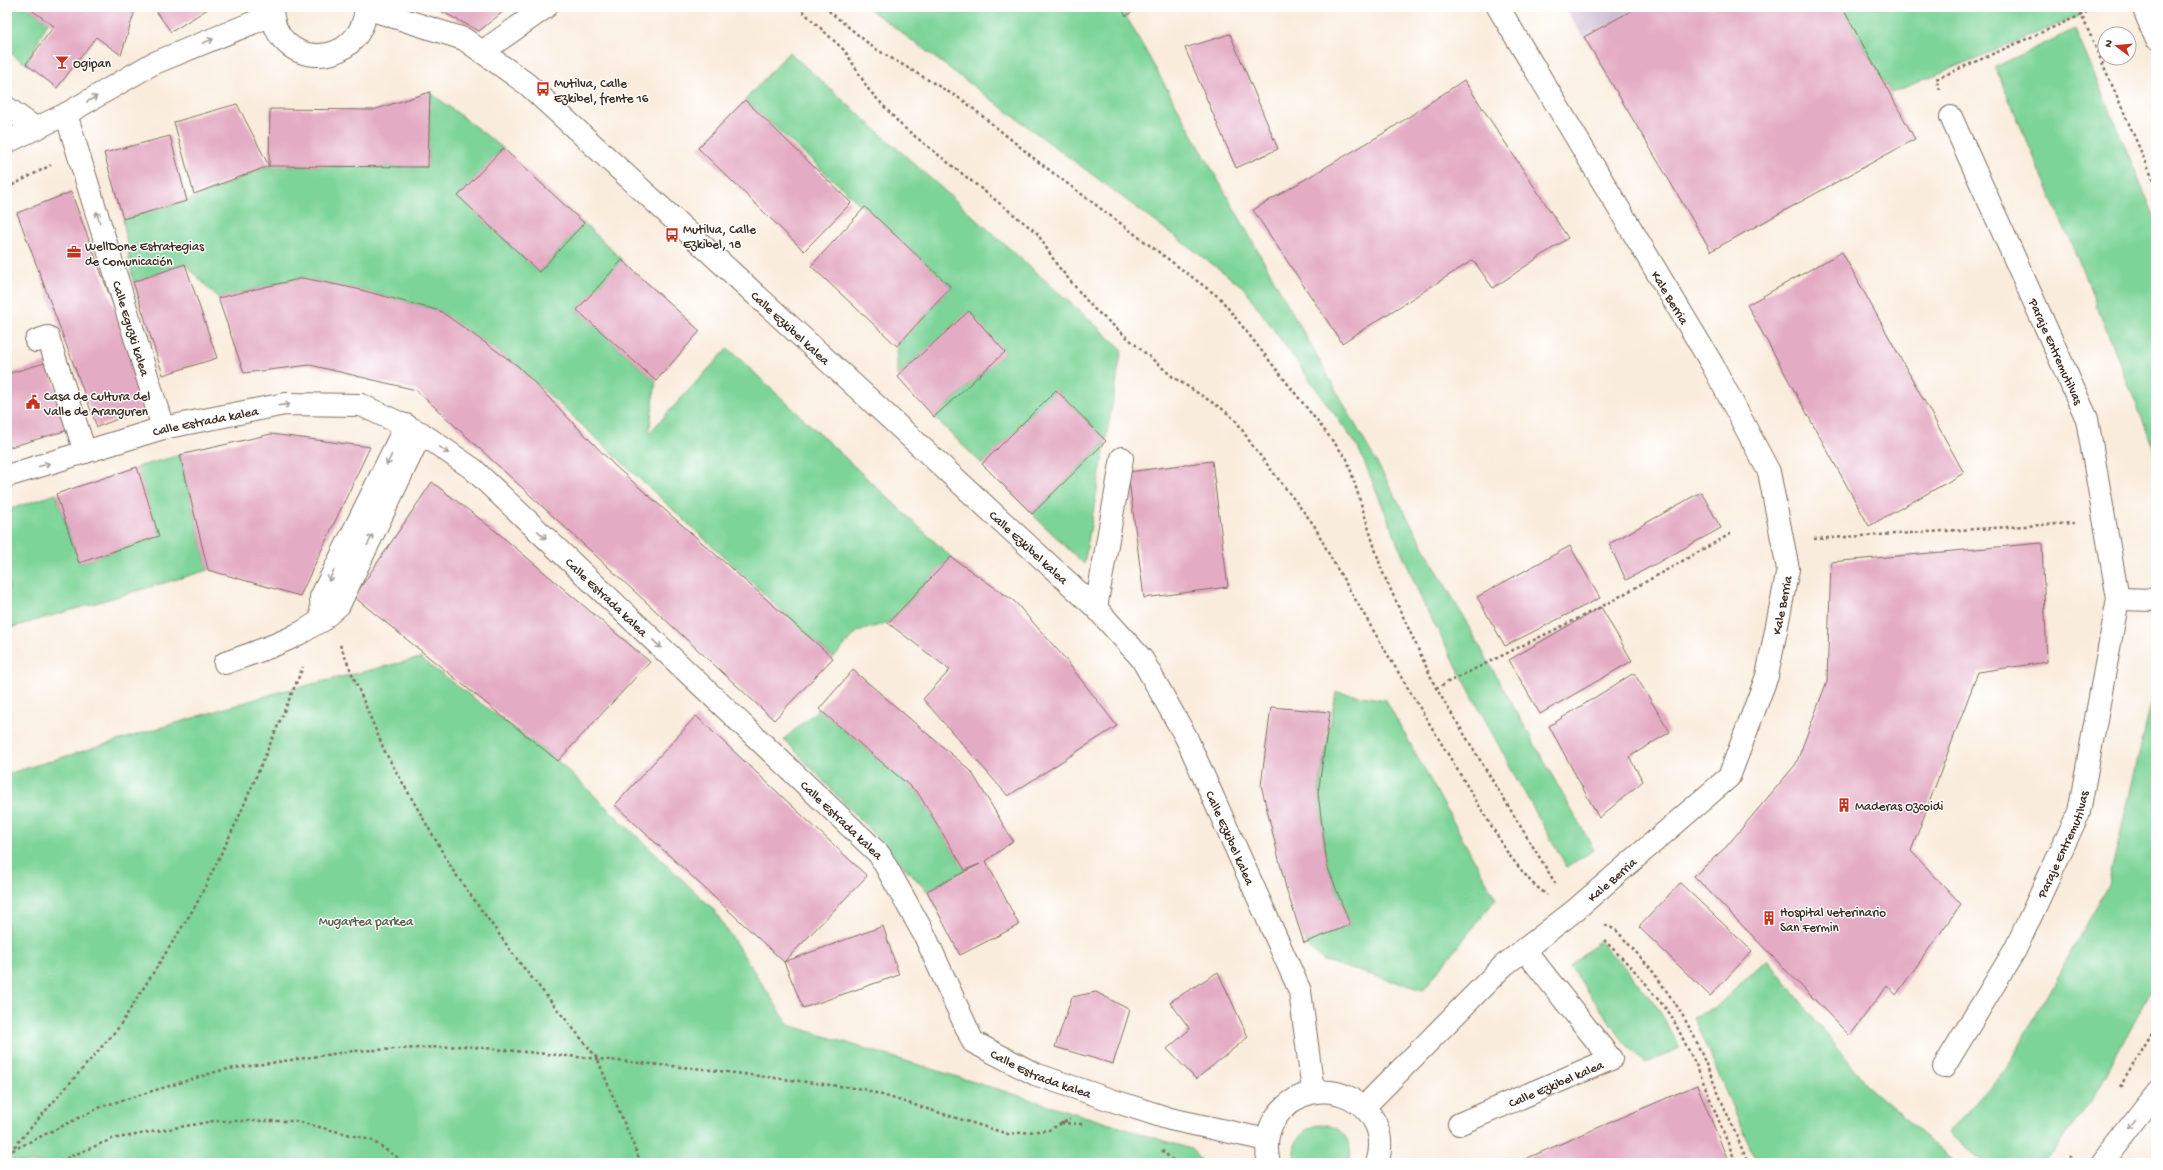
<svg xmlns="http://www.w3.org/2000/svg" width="2163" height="1170" font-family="'Gochi Hand',sans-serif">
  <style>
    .industrial { fill: #cebed2 }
    .green { fill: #7dd498; stroke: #5c7f5b }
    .building { fill: #e4acc4 }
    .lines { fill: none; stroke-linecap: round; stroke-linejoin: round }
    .pedestrian-casing { stroke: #7e6e60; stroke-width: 24 }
    .minor-casing { stroke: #7e6e60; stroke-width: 24 }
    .tertiary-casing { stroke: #7e6e60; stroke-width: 24 }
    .path { stroke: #7e6e60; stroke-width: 2.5; stroke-dasharray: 3 3; stroke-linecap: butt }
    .pedestrian { stroke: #fff; stroke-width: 22 }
    .minor { stroke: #fff; stroke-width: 22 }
    .tertiary { stroke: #fff; stroke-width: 22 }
    .oneway { stroke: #a79f9a }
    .labels { text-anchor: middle; stroke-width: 3; stroke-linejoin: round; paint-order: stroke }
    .poi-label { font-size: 13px; fill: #3b2a1e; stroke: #fff; text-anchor: start }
    .street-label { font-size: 13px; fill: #3b2a1e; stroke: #fff }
    .park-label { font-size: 13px; fill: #4f5d43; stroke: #fff }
  </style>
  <rect width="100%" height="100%" fill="#fff"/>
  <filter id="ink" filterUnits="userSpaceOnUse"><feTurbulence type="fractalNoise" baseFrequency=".025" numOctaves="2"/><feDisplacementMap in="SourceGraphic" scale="8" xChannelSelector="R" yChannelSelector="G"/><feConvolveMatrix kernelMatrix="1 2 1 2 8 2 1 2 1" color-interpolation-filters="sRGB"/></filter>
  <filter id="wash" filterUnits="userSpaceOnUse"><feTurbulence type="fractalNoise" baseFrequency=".012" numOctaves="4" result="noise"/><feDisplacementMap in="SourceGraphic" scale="16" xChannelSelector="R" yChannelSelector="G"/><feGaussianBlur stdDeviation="0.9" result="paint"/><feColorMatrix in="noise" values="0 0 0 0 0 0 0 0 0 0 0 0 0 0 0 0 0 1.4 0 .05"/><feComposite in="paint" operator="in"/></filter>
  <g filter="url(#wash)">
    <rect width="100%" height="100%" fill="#f9ecdc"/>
    <polygon class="industrial" points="1563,7 1638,7 1584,37"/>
    <g class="green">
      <polygon points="7,7 27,7 48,22 26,64 7,51"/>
      <polygon points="867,7 1121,7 1594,850 1567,867 1515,776 1423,603 1358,447 1243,287"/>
      <polygon points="1841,7 2077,7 2081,15 1891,93"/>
      <polygon points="2075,29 2156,220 2156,468 2154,448 2077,257 1995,67"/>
      <polygon points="789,52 1122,349 1084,564 1032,514 1106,441 1056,390 982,464 934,417 1005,352 969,312 897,376 897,346 951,287 745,100"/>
      <polygon points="430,92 503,148 458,196 539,272 584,223 622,260 577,310 656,381 649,433 728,348 951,557 888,623 858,631 833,658 518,366 440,311 357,289 303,278 218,298 185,264 133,282 123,219 187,201 269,166 428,167"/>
      <polygon points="180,455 208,570 7,629 7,589 9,588 7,580 7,510 56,494 79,563 159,536 137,467"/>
      <polygon points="420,658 558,761 714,910 789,1025 1191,1149 1204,1163 7,1163 7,774 279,692"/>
      <polygon points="2156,683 2156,980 2092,1101 2044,1163 1985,1163 1948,1133 2006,1069 2108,885"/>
      <polygon points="1336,692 1386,700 1496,899 1423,990 1324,961 1304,943 1350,925 1327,865 1318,793"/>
      <polygon points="819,709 918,793 965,870 927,891 784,739"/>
      <polygon points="1599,941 1630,973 1658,1008 1680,1048 1645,1063 1624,1042 1570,966"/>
      <polygon points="1767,959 1866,1084 1956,1163 1757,1163 1693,1017 1716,1007"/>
      <path d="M1320,1124C1343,1126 1353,1141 1350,1163H1296C1289,1143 1302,1129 1320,1124Z"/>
    </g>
    <g id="blocks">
      <g class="building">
        <polygon points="27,7 136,7 121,55 96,37 57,88 26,64 54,26"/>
        <polygon points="153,7 211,7 171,32"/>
        <polygon points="433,7 509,7 479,31"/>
        <polygon points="1121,7 1140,7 1126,16"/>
        <polygon points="1638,7 1842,7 1915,139 1711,251 1584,37"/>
        <polygon points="1230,34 1278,149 1236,168 1185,48"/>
        <polygon points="1464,80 1568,238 1493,288 1473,260 1342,343 1253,210 1389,130"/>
        <polygon points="430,92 428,167 269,166 270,109 373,110"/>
        <polygon points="745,100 851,203 804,251 698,148"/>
        <polygon points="237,104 269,166 194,194 174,122"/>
        <polygon points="170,136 187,201 123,219 104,153"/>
        <polygon points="503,148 584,223 539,272 458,196"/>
        <polygon points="71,192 151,406 97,427 17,213"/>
        <polygon points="865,207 951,287 897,346 811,266"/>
        <polygon points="1842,252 1964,473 1869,526 1747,305"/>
        <polygon points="622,260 700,331 656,381 577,310"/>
        <polygon points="185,264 217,358 163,375 133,282"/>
        <polygon points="303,278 357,289 440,311 518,366 615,466 833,658 774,720 416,390 310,365 244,373 218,298"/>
        <polygon points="969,311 1005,352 934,417 897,376"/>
        <polygon points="48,362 68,430 7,448 7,374"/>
        <polygon points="1056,390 1106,441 1032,514 982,464"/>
        <polygon points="271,434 370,447 300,596 208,570 180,455"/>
        <polygon points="1212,461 1228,587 1144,598 1128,472"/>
        <polygon points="137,467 159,536 79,563 56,494"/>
        <polygon points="432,482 498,533 650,662 558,761 354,597"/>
        <polygon points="1701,492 1721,528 1626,580 1609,544"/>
        <polygon points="2042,543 2047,662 1978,672 1911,851 1961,904 1896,995 1887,985 1850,1036 1694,876 1726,847 1796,764 1827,681 1831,562"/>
        <polygon points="1570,546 1600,598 1505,646 1477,597"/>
        <polygon points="951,557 1014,601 1062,655 1117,726 1008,796 923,699 950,670 888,623"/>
        <polygon points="1601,607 1632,661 1540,714 1509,660"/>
        <polygon points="853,670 971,771 1013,841 986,861 1019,925 960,955 927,891 980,864 965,870 918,793 819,709"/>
        <polygon points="1634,673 1670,732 1629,757 1643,781 1599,818 1549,726"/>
        <polygon points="1271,707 1330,712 1318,793 1327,865 1350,925 1304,943 1286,888 1261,785"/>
        <polygon points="696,716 867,876 784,962 615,805"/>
        <polygon points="1680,883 1752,951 1710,996 1639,927"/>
        <polygon points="883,926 899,975 803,1008 784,962"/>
        <polygon points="1218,972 1248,1037 1196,1079 1167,1049 1190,1029 1170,1002"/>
        <polygon points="1096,992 1130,1010 1113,1064 1055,1047 1072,997"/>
        <polygon points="1697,1085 1729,1163 1516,1163"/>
      </g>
    </g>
  </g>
  <g filter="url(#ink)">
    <use href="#blocks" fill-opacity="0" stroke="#7e6e60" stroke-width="1"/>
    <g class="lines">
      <defs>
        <polyline id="pedestrian" points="36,341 48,337 85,452"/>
        <g id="minor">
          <polyline points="482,52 546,7"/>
          <polyline points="7,108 35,128"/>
          <path id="s1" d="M66,114L163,428"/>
          <path id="s2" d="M7,476L163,428L285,404L361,405L421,433L473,469L879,854L924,934L973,1042L1035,1074L1108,1099L1170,1119L1267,1140"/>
          <polyline points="2118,599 2156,600"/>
          <polyline points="1096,608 1122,458"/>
          <polyline points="322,621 321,597 406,425"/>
          <path d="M225,663C267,648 306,637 339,605L421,433"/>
          <path id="s3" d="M1944,1067L2015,950L2079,812L2118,599L2087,419L1951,117"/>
          <path id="s4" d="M1459,1124L1611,1059L1524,949"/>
        </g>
        <g id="tertiary">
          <path d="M272,7C272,70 362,72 366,7"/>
          <polyline points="2143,7 2156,38"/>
          <path id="s5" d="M366,8L464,39L527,84L1096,608L1142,659L1186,737L1300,991L1313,1091"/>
          <polyline points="7,142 66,114 152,64 272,15"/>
          <path id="s6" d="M1364,1107L1503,966L1574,911L1729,777L1767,676L1788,569L1769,472L1712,364L1498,7"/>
          <path d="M1269,1163C1265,1147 1267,1130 1276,1117C1315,1063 1397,1103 1377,1163"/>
          <polyline points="2102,1163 2156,1093"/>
        </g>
      </defs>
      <use href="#pedestrian" class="pedestrian-casing"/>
      <use href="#minor" class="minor-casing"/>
      <use href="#tertiary" class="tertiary-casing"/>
      <g class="path">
        <polyline points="798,7 845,51 869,90 902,126 1037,233 1057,265 1093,308 1173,377 1224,410 1237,422 1252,445 1314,525 1331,558 1383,647 1509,855 1532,883 1547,895"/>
        <polyline points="824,7 874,48 964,101 1036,160 1220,298 1347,459 1382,571 1436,688 1557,886"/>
        <polyline points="2078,7 2156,186"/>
        <polyline points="1940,90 1936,79 2081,15 2095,7"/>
        <polyline points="7,188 51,165"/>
        <polyline points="1814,539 2074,523"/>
        <polyline points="340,645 385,752 454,872 519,962 597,1058 641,1163"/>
        <polyline points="1436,688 1601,607 1732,533"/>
        <polyline points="1605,925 1616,930 1651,969 1679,1009 1694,1036 1748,1163"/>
        <polyline points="1604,940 1633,969 1671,1015 1698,1069 1736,1163"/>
        <polyline points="2120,1087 2156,1026"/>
        <polyline points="1061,1123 1084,1124"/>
        <polyline points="14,1147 119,1027 196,905 238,819 303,667"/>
        <polyline points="1162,1150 1175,1163"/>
        <polyline points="7,1153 103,1106 222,1070 353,1051 463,1046 703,1069 863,1089 1008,1134 1049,1130 1070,1119"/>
        <polyline points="55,1163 112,1139 214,1121 295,1121 371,1140 406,1163"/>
        <polyline points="2067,1163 2073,1156"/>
      </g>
      <use href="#pedestrian" class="pedestrian"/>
      <use href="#minor" class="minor"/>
      <use href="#tertiary" class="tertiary"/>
    </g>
    <defs><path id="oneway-shaft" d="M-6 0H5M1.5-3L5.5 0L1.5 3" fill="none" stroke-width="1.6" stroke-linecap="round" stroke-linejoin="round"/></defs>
    <g class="oneway">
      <use href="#oneway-shaft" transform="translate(208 41) rotate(-22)"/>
      <use href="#oneway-shaft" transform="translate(92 99) rotate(-30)"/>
      <use href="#oneway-shaft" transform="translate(98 217) rotate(-107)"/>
      <use href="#oneway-shaft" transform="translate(284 405) rotate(-6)"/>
      <use href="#oneway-shaft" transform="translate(444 450) rotate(35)"/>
      <use href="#oneway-shaft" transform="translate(389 460) rotate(116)"/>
      <use href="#oneway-shaft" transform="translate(44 465) rotate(-17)"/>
      <use href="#oneway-shaft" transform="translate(542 535) rotate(43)"/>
      <use href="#oneway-shaft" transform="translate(370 540) rotate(-64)"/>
      <use href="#oneway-shaft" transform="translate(331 576) rotate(116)"/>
      <use href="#oneway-shaft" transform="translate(657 644) rotate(43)"/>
      <use href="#oneway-shaft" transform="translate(2132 1124) rotate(127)"/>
    </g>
  </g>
  <defs>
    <symbol id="bar-bare" viewBox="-9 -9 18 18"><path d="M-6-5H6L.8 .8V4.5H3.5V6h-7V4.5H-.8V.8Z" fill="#c8321e" stroke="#fff" stroke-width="2.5" paint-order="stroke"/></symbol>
    <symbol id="bus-bare" viewBox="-9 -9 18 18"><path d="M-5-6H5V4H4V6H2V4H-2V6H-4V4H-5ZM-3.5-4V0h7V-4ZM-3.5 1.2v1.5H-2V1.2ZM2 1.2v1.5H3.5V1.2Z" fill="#c8321e" stroke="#fff" stroke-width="2.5" paint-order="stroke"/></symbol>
    <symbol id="office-bare" viewBox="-9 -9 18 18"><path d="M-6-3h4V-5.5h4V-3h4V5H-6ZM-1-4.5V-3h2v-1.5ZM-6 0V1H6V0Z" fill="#c8321e" stroke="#fff" stroke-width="2.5" paint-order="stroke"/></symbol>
    <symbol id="civic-bare" viewBox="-9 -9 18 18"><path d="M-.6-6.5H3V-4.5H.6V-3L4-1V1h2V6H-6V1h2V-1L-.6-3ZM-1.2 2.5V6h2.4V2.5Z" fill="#c8321e" stroke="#fff" stroke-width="2.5" paint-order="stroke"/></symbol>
    <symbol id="building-bare" viewBox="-9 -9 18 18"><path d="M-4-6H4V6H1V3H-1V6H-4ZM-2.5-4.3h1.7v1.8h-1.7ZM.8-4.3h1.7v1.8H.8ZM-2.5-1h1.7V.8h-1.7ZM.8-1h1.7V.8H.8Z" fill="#c8321e" stroke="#fff" stroke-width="2.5" paint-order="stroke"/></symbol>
  </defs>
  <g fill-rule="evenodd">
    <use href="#bar-bare" x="52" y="52" width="20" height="20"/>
    <use href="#bus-bare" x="533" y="79" width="20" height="20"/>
    <use href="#bus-bare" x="662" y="225" width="20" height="20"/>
    <use href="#office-bare" x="64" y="242" width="20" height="20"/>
    <use href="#civic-bare" x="23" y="392" width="20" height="20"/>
    <use href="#building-bare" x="1834" y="795" width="20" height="20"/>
    <use href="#building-bare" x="1759" y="908" width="20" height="20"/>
  </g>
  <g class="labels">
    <g class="poi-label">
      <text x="73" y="67">Ogipan</text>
      <text x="554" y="87">Mutilva, Calle<tspan x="554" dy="15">Ezkibel, frente 16</tspan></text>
      <text x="683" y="233">Mutilva, Calle<tspan x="683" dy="15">Ezkibel, 18</tspan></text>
      <text x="85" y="250">WellDone Estrategias<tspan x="85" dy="15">de Comunicación</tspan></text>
      <text x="44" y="400">Casa de Cultura del<tspan x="44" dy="15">Valle de Aranguren</tspan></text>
      <text x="1855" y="810">Maderas Ozcoidi</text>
      <text x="1780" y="916">Hospital veterinario<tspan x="1780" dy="15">San Fermin</tspan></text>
    </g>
    <g class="street-label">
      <text transform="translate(1671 297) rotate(59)" y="5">Kale Berria</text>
      <text dy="5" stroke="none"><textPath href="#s5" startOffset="539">Calle Ezkibel kalea</textPath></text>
      <text dy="5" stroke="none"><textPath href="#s1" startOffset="224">Calle Eguzki kalea</textPath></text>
      <text transform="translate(2057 351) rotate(66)" y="5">Paraje Entremutilvas</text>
      <text dy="5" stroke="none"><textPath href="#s2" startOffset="206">Calle Estrada kalea</textPath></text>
      <text dy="5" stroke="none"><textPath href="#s5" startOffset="863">Calle Ezkibel kalea</textPath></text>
      <text dy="5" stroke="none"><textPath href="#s2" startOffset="678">Calle Estrada kalea</textPath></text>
      <text dy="5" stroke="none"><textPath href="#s6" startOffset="673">Kale Berria</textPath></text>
      <text dy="5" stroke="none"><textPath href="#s2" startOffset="1002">Calle Estrada kalea</textPath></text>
      <text dy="5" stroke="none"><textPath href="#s5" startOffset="1222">Calle Ezkibel kalea</textPath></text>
      <text dy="5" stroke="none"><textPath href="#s3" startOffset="253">Paraje Entremutilvas</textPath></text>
      <text dy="5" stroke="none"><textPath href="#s6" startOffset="337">Kale Berria</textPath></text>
      <text dy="5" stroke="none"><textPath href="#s2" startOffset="1338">Calle Estrada kalea</textPath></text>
      <text dy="5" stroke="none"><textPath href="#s4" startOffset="105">Calle Ezkibel kalea</textPath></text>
    </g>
    <g class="park-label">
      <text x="366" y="925">Mugartea parkea</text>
    </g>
  </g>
  <rect width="2163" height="1170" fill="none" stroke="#fff" stroke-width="24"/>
  <g transform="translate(2117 46) rotate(286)"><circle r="19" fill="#ffffff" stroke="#b1aaa5"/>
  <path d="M0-3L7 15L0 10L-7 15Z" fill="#c8321e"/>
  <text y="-6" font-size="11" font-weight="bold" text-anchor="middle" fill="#3b2a1e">N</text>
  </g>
</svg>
